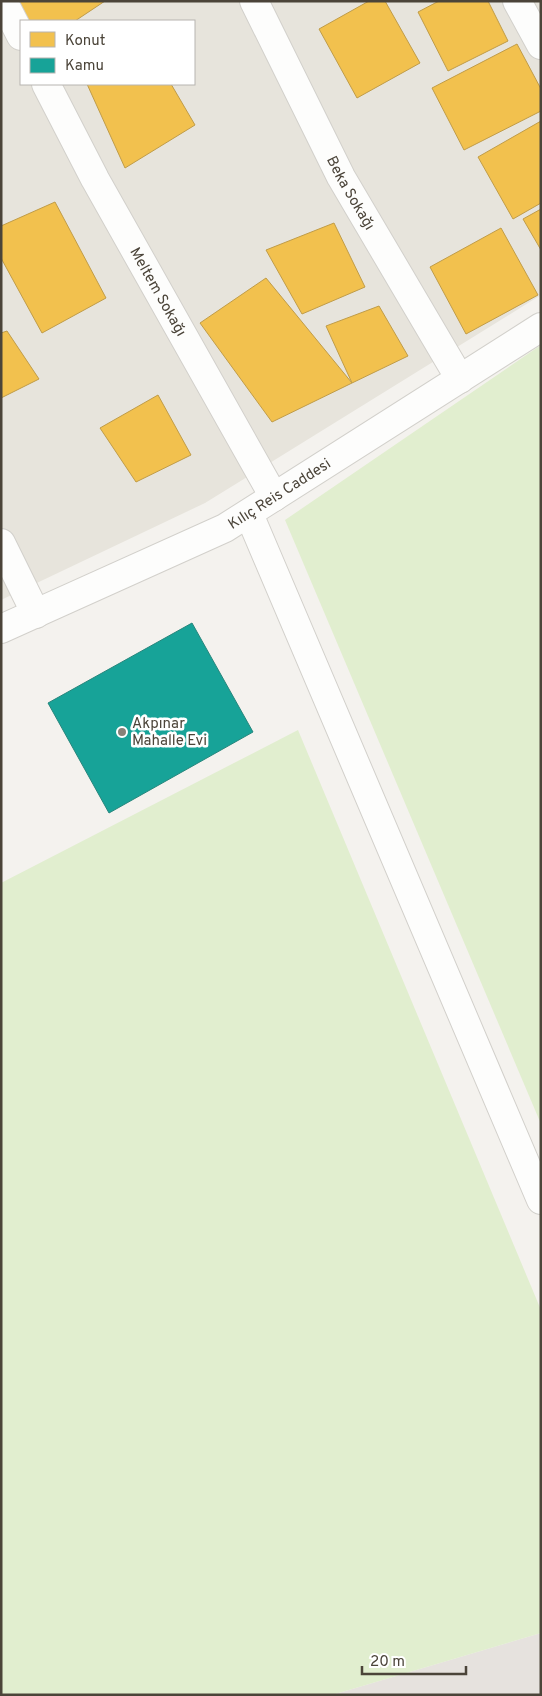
<svg xmlns="http://www.w3.org/2000/svg" width="542" height="1696" font-family="Overpass,sans-serif">
  <style>
    .residential { fill: #e7e4dc; fill-rule: evenodd }
    .industrial { fill: #e6e2de }
    .green { fill: #e1eecf }
    .homes { fill: #f2c14e; stroke: #c09c48 }
    .public { fill: #17a398; stroke: #27867c }
    .lines { fill: none; stroke-linecap: round; stroke-linejoin: round }
    .minor-casing { stroke: #d2d0cb; stroke-width: 30 }
    .minor { stroke: #fdfdfc; stroke-width: 28 }
    .poi-dot { fill: #868178; stroke: #fff; stroke-width: 2 }
    .labels { text-anchor: middle; stroke-width: 5; stroke-linejoin: round; paint-order: stroke }
    .street-label { font-size: 15px; fill: #4b4439; stroke: #fff }
    .poi-label { font-size: 15px; fill: #4b4439; stroke: #fff; text-anchor: start }
  </style>
  <rect width="100%" height="100%" fill="#f4f2ee"/>
  <path class="residential" d="M1,1H541V295L205,503L1,600ZM21,21H194V84H21Z"/>
  <polygon class="industrial" points="541,1633 541,1695 332,1695"/>
  <g class="green">
    <polygon points="541,345 541,1124 285,520"/>
    <polygon points="298,730 541,1310 541,1633 332,1695 1,1695 1,883"/>
  </g>
  <g class="homes">
    <polygon points="15,1 105,1 75,21 28,21"/>
    <polygon points="369,1 385,1 420,63 357,98 319,29"/>
    <polygon points="439,1 488,1 508,41 448,71 418,12"/>
    <polygon points="517,44 541,89 541,111 464,150 432,88"/>
    <polygon points="87,84 171,84 195,125 125,168"/>
    <polygon points="541,121 541,203 513,219 478,157"/>
    <polygon points="55,202 106,298 42,333 1,258 1,226"/>
    <polygon points="541,209 541,250 523,219"/>
    <polygon points="334,223 365,287 302,314 266,250"/>
    <polygon points="501,228 538,295 466,334 430,267"/>
    <polygon points="266,278 352,383 272,422 200,323"/>
    <polygon points="379,306 408,356 352,383 326,326"/>
    <polygon points="7,331 39,379 1,398 1,333"/>
    <polygon points="158,395 191,455 136,482 100,428"/>
  </g>
  <polygon class="public" points="192,623 253,732 109,813 48,703"/>
  <g class="lines">
    <defs>
      <g id="minor">
        <polyline points="3,1 21,36"/>
        <path id="s1" d="M254,1L341,177L460,379"/>
        <polyline points="517,1 541,45"/>
        <path id="s2" d="M46,84L95,179L274,497"/>
        <polyline points="249,514 541,1200"/>
        <polyline points="1,543 36,614"/>
        <path id="s3" d="M1,629L225,528L541,327"/>
      </g>
    </defs>
    <use href="#minor" class="minor-casing"/>
    <use href="#minor" class="minor"/>
  </g>
  <circle class="poi-dot" cx="122" cy="732" r="5"/>
  <g class="labels">
    <g class="street-label">
      <text dy="5" stroke="none"><textPath href="#s1" startOffset="215">Beka Sokağı</textPath></text>
      <text dy="5" stroke="none"><textPath href="#s2" startOffset="236">Meltem Sokağı</textPath></text>
      <text dy="5" stroke="none"><textPath href="#s3" startOffset="310">Kılıç Reis Caddesi</textPath></text>
    </g>
    <g class="poi-label">
      <text x="132" y="728">Akpınar<tspan x="132" dy="17">Mahalle Evi</tspan></text>
    </g>
  </g>
  <rect width="542" height="1696" fill="none" stroke="#4b4439" stroke-width="5"/>
  <rect x="20" y="20" width="175" height="65" fill="#ffffff" stroke="#b7b4b0"/>
  <rect x="30" y="32" width="25" height="15" fill="#f2c14e" stroke="#b7b4b0"/>
  <text x="65" y="45" font-size="15" fill="#4b4439">Konut</text>
  <rect x="30" y="58" width="25" height="15" fill="#17a398" stroke="#b7b4b0"/>
  <text x="65" y="70" font-size="15" fill="#4b4439">Kamu</text>
  <path d="M362 1666v8h104v-8" fill="none" stroke="#4b4439" stroke-width="2.5"/>
  <text x="370" y="1666" font-size="15" fill="#4b4439" stroke="#ffffff" stroke-width="4" paint-order="stroke">20 m</text>
</svg>
